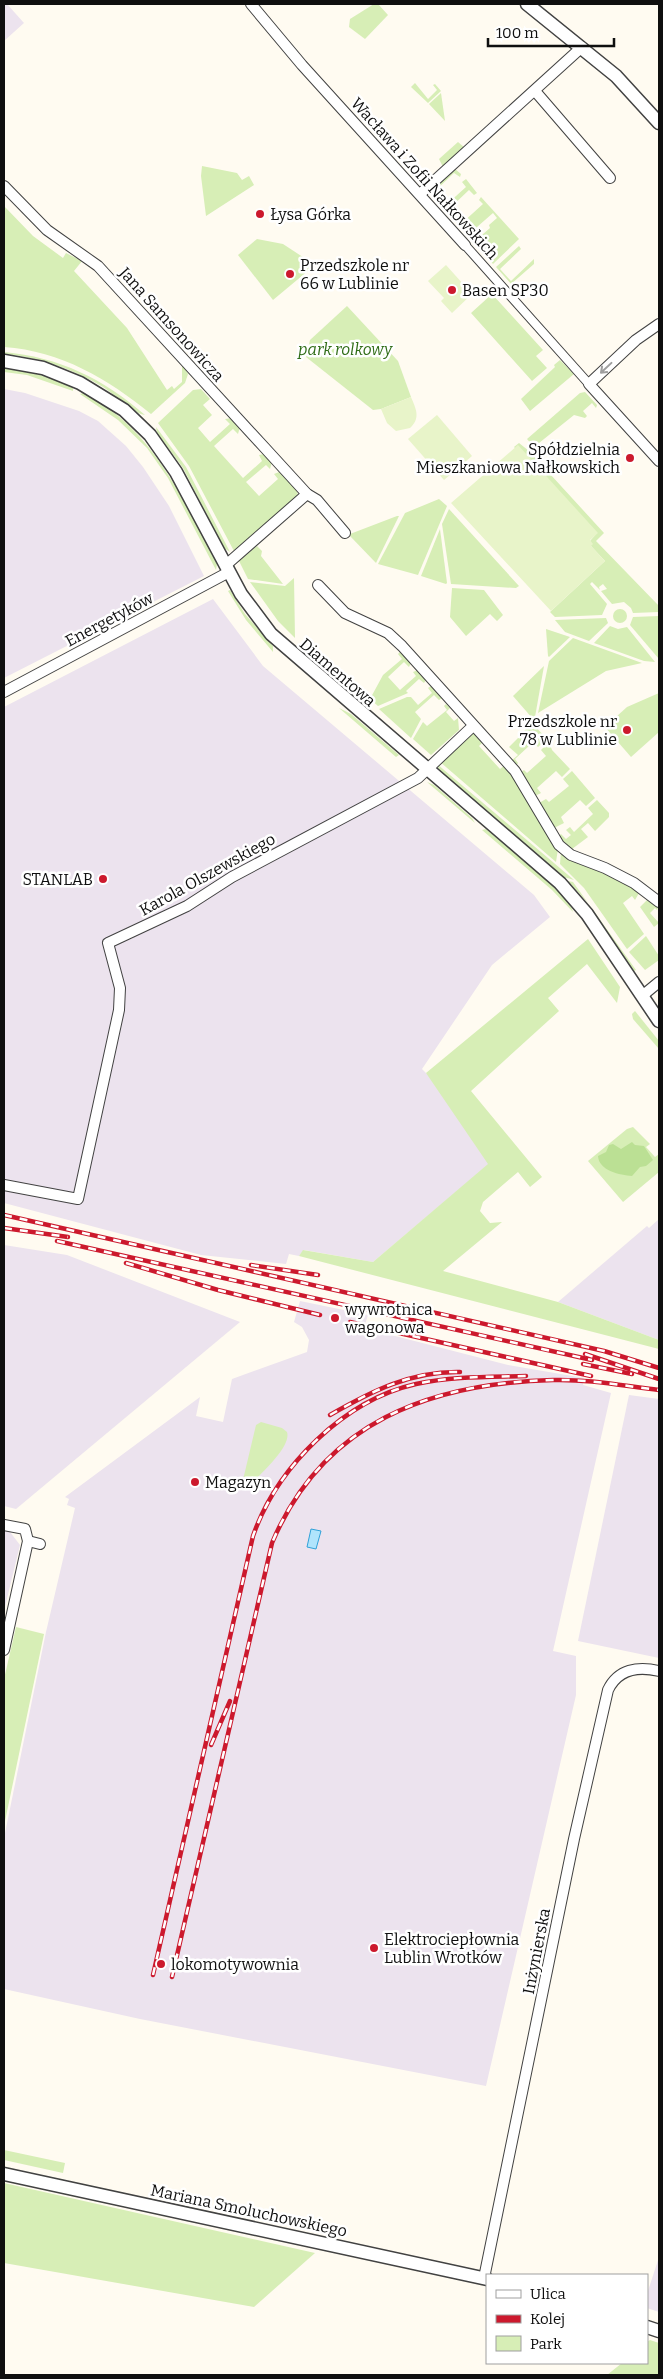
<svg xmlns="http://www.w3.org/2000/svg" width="663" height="2379" font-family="Bitter,serif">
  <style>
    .industrial { fill: #ece3ee }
    .green { fill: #d7eeb6; fill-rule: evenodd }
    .forest { fill: #bbe094 }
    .pitch { fill: #e8f4c9 }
    .water { fill: #b0e4fc; stroke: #30a1d9 }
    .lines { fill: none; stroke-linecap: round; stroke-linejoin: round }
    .pedestrian-casing { stroke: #424242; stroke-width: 10 }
    .minor-casing { stroke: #424242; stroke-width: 12 }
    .tertiary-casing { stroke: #424242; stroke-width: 15 }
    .pedestrian { stroke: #fff; stroke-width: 8 }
    .minor { stroke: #fff; stroke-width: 10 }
    .tertiary { stroke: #fff; stroke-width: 12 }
    .rail-casing { stroke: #cc192d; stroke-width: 4.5 }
    .rail { stroke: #fff; stroke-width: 2.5; stroke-dasharray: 8; stroke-linecap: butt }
    .oneway { stroke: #9f9f9f }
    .poi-dot { fill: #cc192d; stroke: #fff; stroke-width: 2 }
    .labels { text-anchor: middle; stroke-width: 5; stroke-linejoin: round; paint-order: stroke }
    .street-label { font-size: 16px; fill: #0f0f0f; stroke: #fff }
    .poi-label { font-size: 16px; fill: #0f0f0f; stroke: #fff; text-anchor: start }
    .park-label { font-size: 16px; font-style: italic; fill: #306d18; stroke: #fff }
  </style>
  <rect width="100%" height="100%" fill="#fffbf1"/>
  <g class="industrial">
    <polygon points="4,4 7,4 24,23 4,41"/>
    <polygon points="4,389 25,393 79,411 98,421 126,446 143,467 169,506 204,576 4,678"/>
    <polygon points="213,599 263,666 534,895 550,917 492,965 422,1069 433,1080 489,1164 373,1262 304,1250 299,1256 289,1254 286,1264 201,1255 4,1203 4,707"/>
    <polygon points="659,1219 659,1340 558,1302 647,1226 649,1228"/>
    <polygon points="4,1245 67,1255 240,1322 16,1509 4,1506"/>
    <polygon points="300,1301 368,1315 364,1328 508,1365 584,1378 583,1385 611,1393 553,1651 576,1656 576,1695 486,2086 140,2019 4,1989 4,1838 46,1632 75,1508 67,1505 69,1499 65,1497 200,1397 196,1416 223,1422 232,1379 307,1352 309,1340 302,1327 294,1322"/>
    <polygon points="629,1395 659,1399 659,1658 578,1641"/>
    <polygon points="4,1530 10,1532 20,1545 4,1611"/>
    <polygon points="659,2257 659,2312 647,2308 647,2294"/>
  </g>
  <g class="green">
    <polygon points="374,4 378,4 388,15 365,39 349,27 350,19"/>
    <polygon points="415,83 428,99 437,90 433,85 435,84 441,91 428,103 411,87"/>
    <polygon points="441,93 445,121 429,104"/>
    <polygon points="458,142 465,148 443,167 439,159"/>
    <polygon points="202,166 237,173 242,180 249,176 254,185 206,216 201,176"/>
    <path d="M455,169L461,174L460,177L454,173L434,192L446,205L466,187L462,182L466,179L477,193L474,195L469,190L449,209L462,223L483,204L479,200L481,197L519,239L493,264L429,191ZM493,213L497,218L489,225L490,228L475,241L469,234Z"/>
    <path d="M4,206L33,236L63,258L66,253L82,261L74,271L127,328L167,390L172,386L174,389L182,382V363L188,374L185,383L151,414C108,379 61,351 4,347Z"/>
    <polygon points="257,239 283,244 315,265 273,300 238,255"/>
    <polygon points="519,246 521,249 500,269 511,281 534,259 534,264 511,284 496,267"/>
    <polygon points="492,294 543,350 536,356 547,368 532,381 471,313"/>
    <polygon points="347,306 398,361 411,397 381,409 373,410 306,357 310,340"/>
    <path d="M4,352C59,357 104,379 145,415C134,414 114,394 103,387C73,369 39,357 4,354Z"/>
    <polygon points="560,360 574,374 530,411 521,399 555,367 554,365"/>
    <polygon points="4,368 41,375 73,387 73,391 27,375 4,372"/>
    <polygon points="201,389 210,399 203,405 212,415 198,428 210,442 230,424 225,419 232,418 240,427 238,434 233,429 214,446 243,478 262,461 259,455 264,454 272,462 270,469 266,465 246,482 259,496 278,479 274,474 279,472 297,490 298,496 235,553 189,466 158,423 193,390"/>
    <polygon points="585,392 597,405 596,408 592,403 583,411 587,416 585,418 574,415 534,447 527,439 580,393"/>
    <path d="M83,393C153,428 182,498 217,564L216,570L168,478L147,448L118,420L80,394Z"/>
    <polygon points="156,427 186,467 230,552 224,548 183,468 157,433"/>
    <polygon points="519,443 529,451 604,533 596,541 659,606 659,612 633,613 631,608 624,602 612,604 601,591 607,589 603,584 599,587 600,590 592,582 590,584 607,604 602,615 555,617 550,612 605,561 591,546 590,541 597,533 514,447"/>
    <polygon points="439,499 447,506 418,575 378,564 405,513"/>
    <polygon points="449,509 519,586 516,588 451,584 442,524"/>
    <polygon points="397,516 399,516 376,563 350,536 350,534"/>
    <polygon points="440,529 447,583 446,584 421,576"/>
    <polygon points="257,546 262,551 261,556 283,584 248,579 239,561"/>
    <polygon points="294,578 295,638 278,621 250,582 285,586"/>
    <polygon points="452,588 484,590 503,615 497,621 490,614 466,636 450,617"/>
    <polygon points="230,590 245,614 273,646 273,652 246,620 228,591"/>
    <circle cx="620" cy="616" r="7"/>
    <polygon points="659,616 659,659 630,625 633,617"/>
    <polygon points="606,618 608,623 589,641 565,632 555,620"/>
    <polygon points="610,626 618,629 627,627 655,662 644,661 594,643"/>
    <polygon points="546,629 570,637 549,657 548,656"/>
    <polygon points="573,638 642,663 606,671 538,713 549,661"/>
    <polygon points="400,652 411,663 409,667 404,662 388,677 400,690 416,676 413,672 418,670 426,680 424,683 419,679 406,691 408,693 378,706 370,699 383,675 402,659 398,654"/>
    <polygon points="544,666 535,717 533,719 513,696"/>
    <polygon points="431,686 442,698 439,700 434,695 415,712 421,719 411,738 379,709 407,697 411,697 418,705 432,693 428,688"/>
    <polygon points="659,693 659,732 631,757 605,727 627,707"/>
    <polygon points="446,704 450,708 446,712 454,721 458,718 459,730 431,755 413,739 423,722 427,726 447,710 444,706"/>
    <polygon points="339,708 351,714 399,755 396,757"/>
    <polygon points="532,723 547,739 538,747 534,743 531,745 521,734"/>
    <polygon points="470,733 476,734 483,742 479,746 500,769 505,765 514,776 558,849 556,862 439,761"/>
    <polygon points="520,736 529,746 515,759 518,763 516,766 511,761 518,755 509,747"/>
    <polygon points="549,742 552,750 570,769 562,777 556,771 537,788 541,793 535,796 521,772 524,770 527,773 546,756 541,750"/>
    <polygon points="437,764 574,880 564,877 439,770"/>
    <polygon points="572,771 595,798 586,806 580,800 561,817 564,823 554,828 539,803 546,799 549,802 569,786 563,779"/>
    <polygon points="427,782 434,785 472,818 475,823"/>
    <polygon points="597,800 609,813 609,817 595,831 588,823 581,829 588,837 572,849 561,841 560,835 561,834 566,839 571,835 566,830 570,827 574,832 593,814 588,808"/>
    <path d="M486,829C502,843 571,895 573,912L552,890L482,830Z"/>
    <polygon points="561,851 591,868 635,887 639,893 635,900 632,896 623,903 644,934 627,949 584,888 560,864"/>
    <polygon points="568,881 573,882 636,970 634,971 588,903"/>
    <polygon points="647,900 658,908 657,910 655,908 650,913 659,923 654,927 640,907"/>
    <polygon points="646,936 659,956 659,960 645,970 629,952"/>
    <polygon points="588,939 620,987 617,1003 587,964 548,998 559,1011 471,1091 542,1177 530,1187 518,1172 483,1202 480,1211 490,1223 502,1222 443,1271 558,1302 659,1340 659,1349 299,1256 303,1250 373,1262 488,1164 426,1073"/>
    <polygon points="635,1011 659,1041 659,1049 633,1019 632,1014"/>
    <polygon points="633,1127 650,1144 646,1147 655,1157 659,1154 659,1172 623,1202 588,1161 627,1129"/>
    <path d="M261,1422L282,1428L287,1432C292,1447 258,1476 248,1487H245L242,1484L256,1425Z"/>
    <polygon points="16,1627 44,1634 4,1826 4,1679"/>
    <polygon points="4,2150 65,2163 63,2173 4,2160"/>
    <polygon points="4,2183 315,2253 254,2307 4,2263"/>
    <polygon points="650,2340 659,2343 659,2375 607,2375 622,2363 647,2363 647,2342"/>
  </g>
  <path class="forest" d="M632,1142L635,1145L644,1146L653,1160L646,1166L640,1167L632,1176C620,1175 599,1171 598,1156L606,1152L609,1145L613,1144L621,1149Z"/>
  <g class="pitch">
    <polygon points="446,265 472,294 452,313 441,301 444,298 428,281"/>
    <path d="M411,397C416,409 421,418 410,428L396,431L387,423L381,409Z"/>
    <polygon points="437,415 472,456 444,480 408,439"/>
    <polygon points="518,445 598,533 590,540 593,544 591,546 605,561 551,611 451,503"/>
  </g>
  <polygon class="water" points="311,1529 321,1531 316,1549 307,1547"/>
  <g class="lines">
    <defs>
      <polyline id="pedestrian" points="465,245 589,384"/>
      <g id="minor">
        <polyline points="251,4 302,65 465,245"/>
        <polyline points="535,91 610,178"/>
        <polyline points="4,186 47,230 98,266 264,447 307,494 317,500 345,533"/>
        <polyline points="420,194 582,47"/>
        <polyline points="659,324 636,340 589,384 659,461"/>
        <polyline points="226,565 307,494"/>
        <polyline points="318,585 345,613 388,633 402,646 515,771 559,845 571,855 605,868 634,883 659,902"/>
        <polyline points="4,692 229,572"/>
        <polyline points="642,996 659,982"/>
        <polyline points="4,1185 78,1199 119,1010 120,988 108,943 187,906 232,877 418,778 473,726"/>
        <polyline points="4,1525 25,1529 28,1541 4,1650"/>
        <polyline points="28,1541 40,1544"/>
        <path d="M484,2278L574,1839L608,1690C618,1669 638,1666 659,1671"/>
      </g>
      <g id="tertiary">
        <polyline points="527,4 616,76 659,123"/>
        <polyline points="4,361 43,368 80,383 124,410 150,435 176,472 241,594 271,634 560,883 587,914 659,1021"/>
        <polyline points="4,2174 487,2279"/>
        <polyline points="647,2327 659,2331"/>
      </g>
    </defs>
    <use href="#pedestrian" class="pedestrian-casing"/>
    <use href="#minor" class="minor-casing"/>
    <use href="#tertiary" class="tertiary-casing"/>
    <use href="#pedestrian" class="pedestrian"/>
    <use href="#minor" class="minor"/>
    <use href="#tertiary" class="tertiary"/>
    <defs>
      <g id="rail">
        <polyline points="4,1215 604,1351 659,1368"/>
        <polyline points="4,1228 68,1237"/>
        <polyline points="57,1241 592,1360"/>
        <polyline points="126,1263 218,1290 320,1315"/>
        <polyline points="251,1265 318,1275"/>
        <polyline points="350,1322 591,1376"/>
        <polyline points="585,1354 659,1379"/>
        <polyline points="583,1364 632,1374"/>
        <path d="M330,1415C372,1391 411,1371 460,1372"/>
        <polyline points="211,1745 230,1701"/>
        <path d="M153,1975L253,1536C277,1467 344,1400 416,1384C452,1376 489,1377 526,1376"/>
        <path d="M172,1977L272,1543C323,1422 430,1383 553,1380C589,1379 624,1386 659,1390"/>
      </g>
    </defs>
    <use href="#rail" class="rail-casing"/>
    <use href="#rail" class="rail"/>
  </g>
  <defs><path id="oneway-shaft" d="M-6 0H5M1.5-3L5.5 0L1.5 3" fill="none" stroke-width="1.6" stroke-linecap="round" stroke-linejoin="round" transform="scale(1.25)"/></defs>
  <use class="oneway" href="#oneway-shaft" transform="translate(606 368) rotate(137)"/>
  <g class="poi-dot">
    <circle cx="260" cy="214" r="5"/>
    <circle cx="290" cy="274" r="5"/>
    <circle cx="452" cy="290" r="5"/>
    <circle cx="630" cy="458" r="5"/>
    <circle cx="627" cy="730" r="5"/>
    <circle cx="103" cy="879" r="5"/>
    <circle cx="335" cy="1318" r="5"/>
    <circle cx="195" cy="1482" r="5"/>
    <circle cx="374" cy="1948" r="5"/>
    <circle cx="161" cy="1964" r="5"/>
  </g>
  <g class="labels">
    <g class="street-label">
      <text transform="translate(425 178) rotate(48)" y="6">Wacława i Zofii Nałkowskich</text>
      <text transform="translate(172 324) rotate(48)" y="6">Jana Samsonowicza</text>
      <text transform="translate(109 619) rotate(-28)" y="6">Energetyków</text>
      <text transform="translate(338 672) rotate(41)" y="6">Diamentowa</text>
      <text transform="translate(207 874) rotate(-29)" y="6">Karola Olszewskiego</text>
      <text transform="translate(536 1951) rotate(-79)" y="6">Inżynierska</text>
      <text transform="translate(249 2210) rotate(12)" y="6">Mariana Smoluchowskiego</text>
    </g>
    <g class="poi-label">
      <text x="270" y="220">Łysa Górka</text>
      <text x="300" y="271">Przedszkole nr<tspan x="300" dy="18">66 w Lublinie</tspan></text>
      <text x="462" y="296">Basen SP30</text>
      <text x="620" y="455" text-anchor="end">Spółdzielnia<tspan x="620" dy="18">Mieszkaniowa Nałkowskich</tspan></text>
      <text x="617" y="727" text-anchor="end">Przedszkole nr<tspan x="617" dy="18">78 w Lublinie</tspan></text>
      <text x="93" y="885" text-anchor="end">STANLAB</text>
      <text x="345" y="1315">wywrotnica<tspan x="345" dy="18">wagonowa</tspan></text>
      <text x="205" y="1488">Magazyn</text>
      <text x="384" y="1945">Elektrociepłownia<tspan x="384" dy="18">Lublin Wrotków</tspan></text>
      <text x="171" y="1970">lokomotywownia</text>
    </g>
    <g class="park-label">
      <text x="345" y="355">park rolkowy</text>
    </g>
  </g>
  <rect width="663" height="2379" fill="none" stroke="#0f0f0f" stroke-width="10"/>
  <rect x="486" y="2274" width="162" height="90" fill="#ffffff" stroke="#9f9f9f"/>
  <rect x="496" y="2290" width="25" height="8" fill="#ffffff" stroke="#9f9f9f"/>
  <text x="530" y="2299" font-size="15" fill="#0f0f0f">Ulica</text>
  <rect x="496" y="2315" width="25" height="8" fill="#cc192d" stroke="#9f9f9f"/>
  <text x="530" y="2324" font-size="15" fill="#0f0f0f">Kolej</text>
  <rect x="496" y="2336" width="25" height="15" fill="#d7eeb6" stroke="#9f9f9f"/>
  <text x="530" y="2349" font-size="15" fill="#0f0f0f">Park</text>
  <path d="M488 38v8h126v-8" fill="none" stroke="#0f0f0f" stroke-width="2.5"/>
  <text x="496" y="38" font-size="15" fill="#0f0f0f" stroke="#ffffff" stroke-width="4" paint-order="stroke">100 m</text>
</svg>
